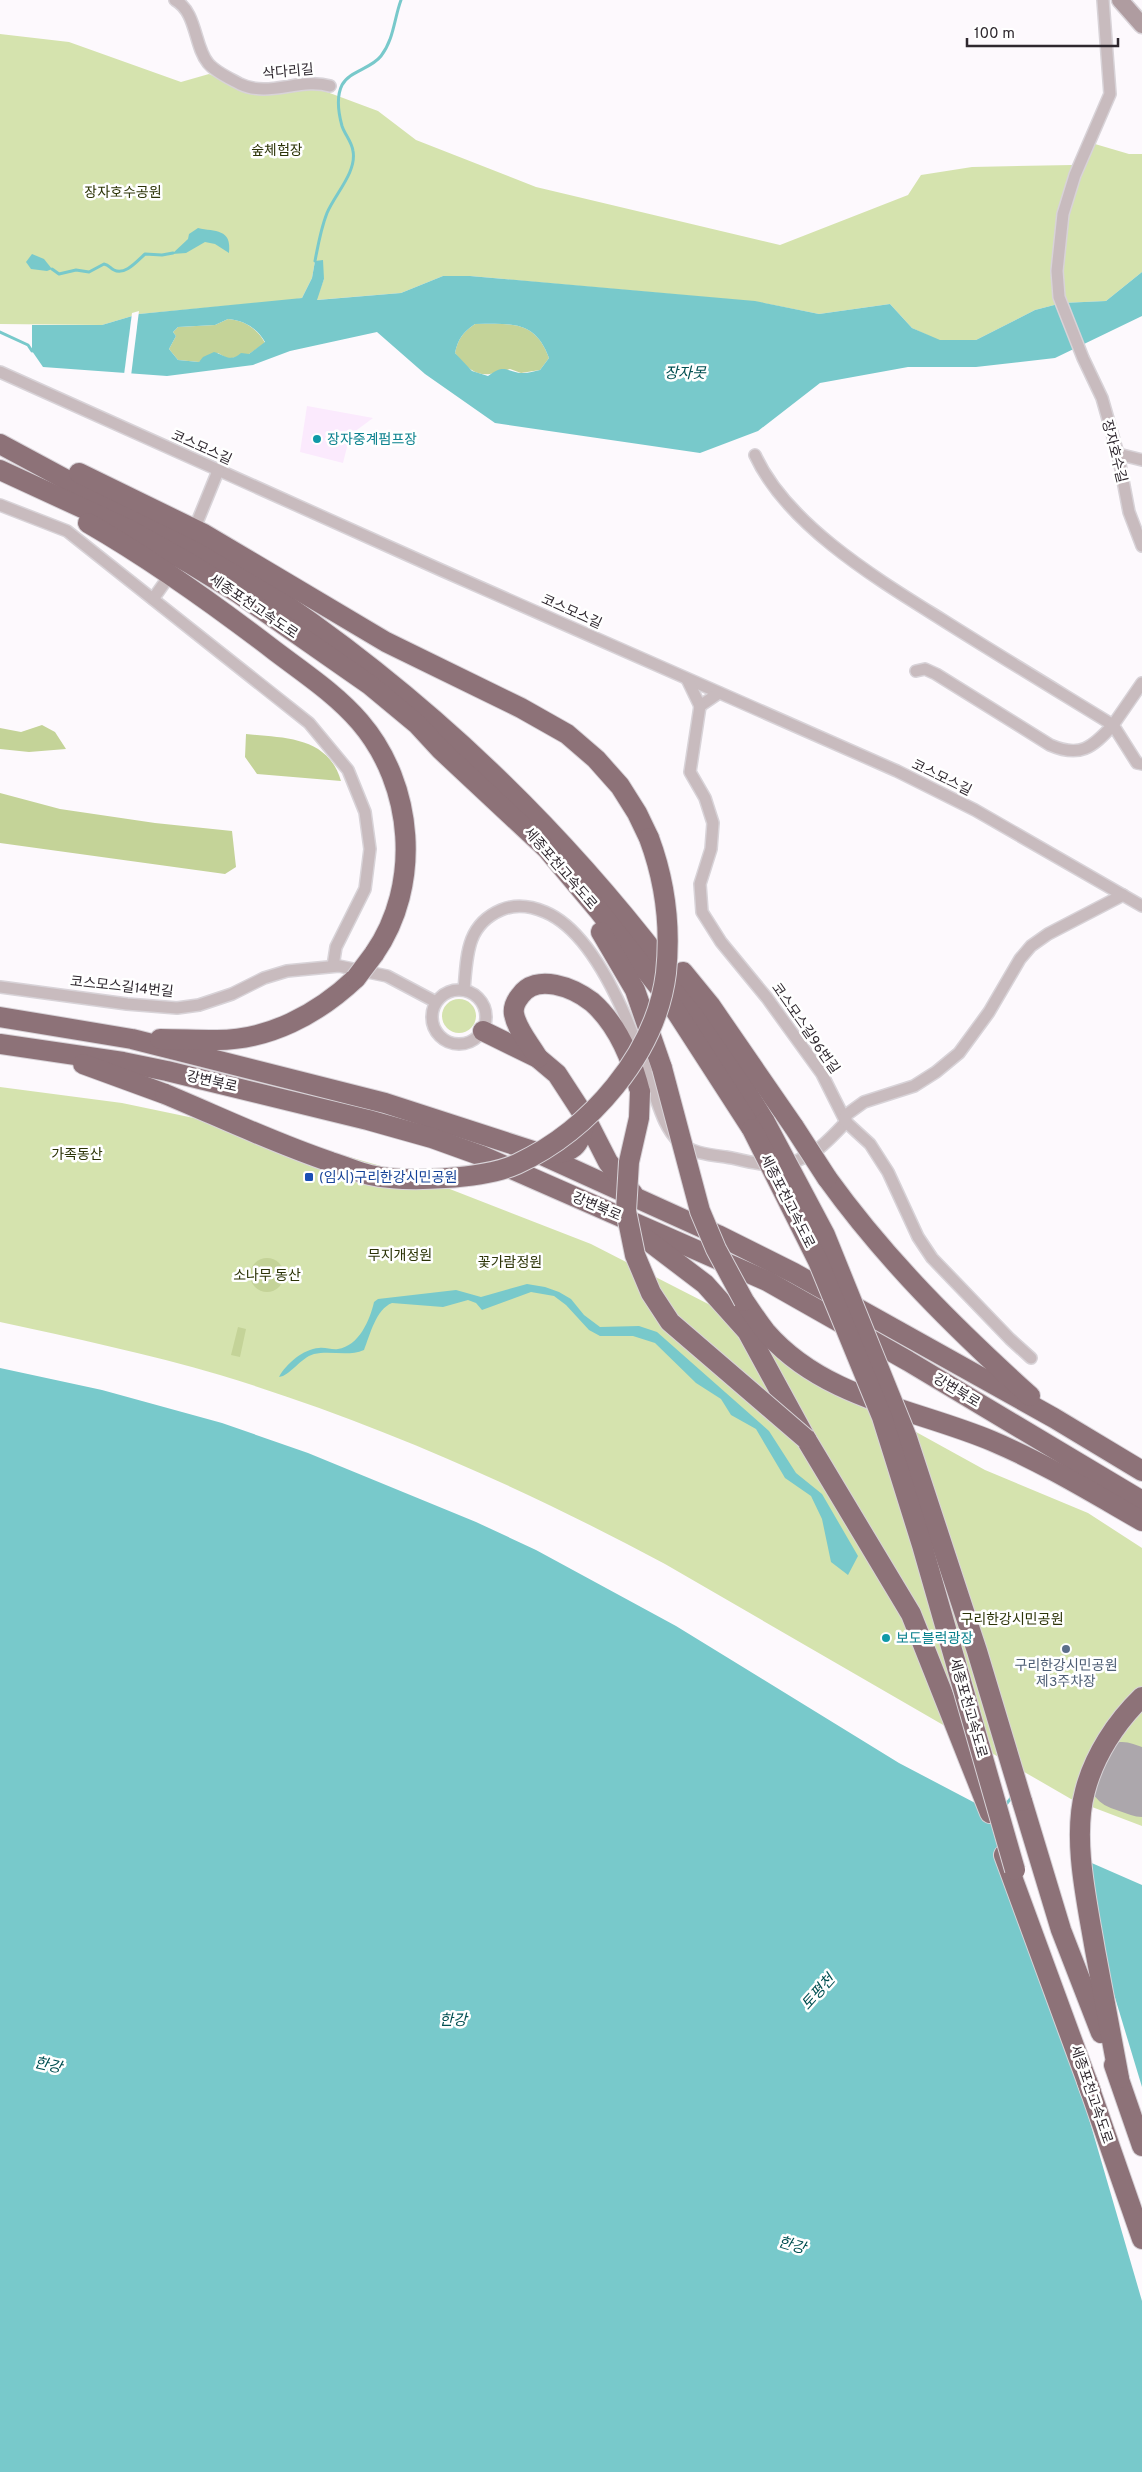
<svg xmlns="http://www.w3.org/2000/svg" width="1142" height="2472" font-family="Overpass,'Noto Sans KR',sans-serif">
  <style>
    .industrial { fill: #fbeafd }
    .green { fill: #d5e3ae }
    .forest { fill: #c4d398 }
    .water { fill: #78c9cb; fill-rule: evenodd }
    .pier { fill: #fdf9fd }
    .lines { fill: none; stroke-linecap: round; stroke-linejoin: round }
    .stream { stroke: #78c9cb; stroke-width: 3 }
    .runway { stroke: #aca7ac; stroke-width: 68 }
    .street-casing { stroke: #d8d3d8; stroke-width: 14 }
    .secondary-casing { stroke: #d8d3d8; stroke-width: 19 }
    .highway-casing { stroke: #d8d3d8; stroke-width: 22 }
    .street { stroke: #c8bbbe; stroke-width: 11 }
    .secondary { stroke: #af9ca0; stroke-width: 16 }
    .highway { stroke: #8d7278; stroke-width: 20 }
    .highway-bridge-casing { stroke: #d8d3d8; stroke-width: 22; stroke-linecap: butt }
    .highway-bridge { stroke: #8d7278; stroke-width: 20 }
    .culture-dot { fill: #0f9aa8; stroke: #fff; stroke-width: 2 }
    .transit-dot { fill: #1a4fb4; stroke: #fff; stroke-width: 2 }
    .service-dot { fill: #5c6f8a; stroke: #fff; stroke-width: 2 }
    .labels { text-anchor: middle; stroke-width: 5; stroke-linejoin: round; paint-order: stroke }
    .street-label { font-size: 14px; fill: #2f282f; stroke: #fff }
    .park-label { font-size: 14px; fill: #2c3407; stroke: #fff }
    .culture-label { font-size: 14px; fill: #0d838f; stroke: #fff; text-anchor: start }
    .transit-label { font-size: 14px; fill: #164399; stroke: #fff; text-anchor: start }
    .service-label { font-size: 14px; fill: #4e5e75; stroke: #fff }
    .water-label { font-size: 15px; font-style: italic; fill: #004f51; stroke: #fff }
  </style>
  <rect width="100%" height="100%" fill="#fdf9fd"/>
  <polygon class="industrial" points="307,406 373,418 350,435 343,463 300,452"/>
  <g class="green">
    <polygon points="0,34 69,42 181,82 209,74 252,94 319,89 378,111 416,140 536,187 780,245 908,195 921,175 972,167 1072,165 1095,144 1129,154 1142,154 1142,272 1106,301 1062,303 1035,310 976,340 940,341 912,328 890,304 819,314 758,302 470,276 443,276 401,293 316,300 324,279 315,261 312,278 302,298 292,300 139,314 102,325 0,324"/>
    <circle cx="459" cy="1016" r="17"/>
    <path d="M0,1087L122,1103L266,1133L419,1177L591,1244L763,1332L820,1379L985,1470L1088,1513L1142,1548V1826L1071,1799L665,1564C523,1488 375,1422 220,1375C148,1354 74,1338 0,1322Z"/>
  </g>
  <g class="forest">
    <path d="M228,319C244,320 258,329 265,343L249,354L228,359L218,353L199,362L178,360L169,349L176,336L173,332L178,327L215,325Z"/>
    <path d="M475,324C509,324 535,319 549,358L540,370L521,373L510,369C483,378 473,377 455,353C458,339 463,332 475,324Z"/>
    <polygon points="42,725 55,732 66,749 29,752 0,749 0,728 21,732"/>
    <path d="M246,734C284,738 328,736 341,781L257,774L245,757Z"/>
    <polygon points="0,793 60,809 155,823 232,831 236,867 225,874 0,843"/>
    <circle cx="267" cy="1275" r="17"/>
    <polygon points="238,1327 246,1329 240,1357 231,1355"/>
  </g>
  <g class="water">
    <path d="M198,228C215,232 232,228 229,253L215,244L205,242L186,253L172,254L188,239L189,234Z"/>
    <polygon points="32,254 44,259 52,269 47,271 31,269 26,262"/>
    <path d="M323,260L324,279L317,300L401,293L443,276H470L755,301L819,314L890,304L912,328L940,340H976L1035,310L1062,303L1106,301L1142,272V316L1055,358L976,367H908L820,383L758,431L700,453L495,423L425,374L377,332L290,351L253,365L167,376L43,367L32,351V325H102L139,314L302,298L312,278L315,261ZM228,319C244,320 258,329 265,342L249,354L241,353C230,363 225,355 214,352L203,357L199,362L178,360L169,349L176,336L173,332L178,327L215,325ZM475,324C509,324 535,319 549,358L540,370C534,371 529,373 523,373C507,373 506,362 488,376L472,371L455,353C458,339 463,332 475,324Z"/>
    <path d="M527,1284L545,1287L559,1292L571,1299L584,1315L600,1327L639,1326L657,1332L769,1431L796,1473L822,1494L858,1556L848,1575L831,1562L822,1519L811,1496L785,1478L756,1429L731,1415L721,1399L696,1383L655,1343L633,1336H600L589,1330L566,1305L554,1296L531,1292L482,1310L476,1303L468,1300L443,1307L392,1303C376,1309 370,1335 364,1350C347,1357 331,1350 314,1354C300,1358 290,1376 279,1377C286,1364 303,1349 319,1348C325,1347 332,1350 338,1349C359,1346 370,1320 374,1302L378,1299L456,1290L481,1297Z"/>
    <polygon points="0,1368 102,1390 222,1423 308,1453 476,1522 536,1550 676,1626 899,1763 1078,1857 1142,1885 1142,2472 0,2472"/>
  </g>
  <g class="pier">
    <polygon points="139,311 131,376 124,375 132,313"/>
    <polygon points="994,1810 1079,1855 1110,1981 1142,2087 1142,2301 1014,1861"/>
  </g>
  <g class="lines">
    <g class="stream">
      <path d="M315,261C318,245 321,228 327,213C335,194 357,172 353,151C352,142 345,135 342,126C339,115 336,97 342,85C349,71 371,69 381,56C394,39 394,19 401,0"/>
      <path d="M52,269L59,274L76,270L89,272L104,264C109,265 110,268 114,270C125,276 138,260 145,254L162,255L173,253"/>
      <polyline points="0,332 28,345 32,351"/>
      <polyline points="1004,1807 1011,1798"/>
    </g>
    <polyline class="runway" points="1122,1776 1142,1783"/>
    <defs>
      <g id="street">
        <path d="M175,0C197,12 194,46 208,63C215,72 231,79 240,84C269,98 301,77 330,86"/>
        <polyline points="1103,0 1110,94 1075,175 1063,214 1057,271 1059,297 1083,358 1102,398 1118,454 1129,512 1142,546"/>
        <polyline points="0,372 441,570 897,771 975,810 1142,906"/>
        <polyline points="1118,454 1142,460"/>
        <path d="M755,455C787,525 877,579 941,619C998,655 1056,690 1113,725C1092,748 1080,758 1050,745L936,674L925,669L916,671"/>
        <polyline points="0,505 67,531 309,723 348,770 365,812 370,849 365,889 336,947 333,966"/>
        <polyline points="198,520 218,471"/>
        <polyline points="153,599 165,582"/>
        <polyline points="687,679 700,706 719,693"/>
        <polyline points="1142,683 1113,725 1137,763 1142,764"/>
        <polyline points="700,706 690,772 705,798 713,823 711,849 700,884 702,912 721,942 767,998 822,1074 846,1122 870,1144 888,1172 918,1237 932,1258 1010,1339 1031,1358"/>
        <polyline points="0,987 127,1004 177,1008 199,1005 232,994 264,978 287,971 339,966 387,976 436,1002"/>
        <circle cx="459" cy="1017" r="27"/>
        <path d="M464,990C467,956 466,925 501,910C515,904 531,906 545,912C598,934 634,1033 651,1085C659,1105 663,1126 679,1142C690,1153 711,1155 726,1157C740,1159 765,1167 778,1165C811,1161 825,1144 846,1122"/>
        <polyline points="846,1122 846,1115 864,1102 914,1086 936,1072 959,1053 989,1012 1020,959 1031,946 1048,934 1123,895"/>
      </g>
      <polyline id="secondary" points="1120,0 1142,25"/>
      <g id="highway">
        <path d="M0,444C52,472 104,500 156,528C182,542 210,554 234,570C399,676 544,809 663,964C700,1014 732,1068 765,1122"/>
        <polyline points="0,470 128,529 189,563 238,593 370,685 417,724 441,750 547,849 599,911 666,996 752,1129"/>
        <polyline points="79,473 204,534 386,642 521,708 567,734 596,759 620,786 637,813 649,838"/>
        <path d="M88,523C154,561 215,605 275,651C304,673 336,694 360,722C414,785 422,885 374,954"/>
        <polyline points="601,932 635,990 662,1068"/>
        <polyline points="683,972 710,1005 794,1127"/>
        <polyline points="0,1017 132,1039 385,1103 533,1151 718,1235 794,1273 1054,1418 1142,1471"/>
        <polyline points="483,1031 538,1058 557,1074 585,1117 608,1162 633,1194"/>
        <path d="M160,1039C178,1039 196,1040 214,1040C268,1041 318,1014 356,978"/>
        <polyline points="0,1044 123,1062 167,1071 368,1120 432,1138 482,1156 767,1281 908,1361 1142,1501"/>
        <path d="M538,1058C530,1044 517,1030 514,1014C513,1008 516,1001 520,996C536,972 574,988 592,1002C618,1025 632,1060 640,1092"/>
        <polyline points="83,1064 165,1094"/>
        <path d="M542,1152C572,1157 582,1146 585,1117"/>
        <path d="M827,1178C886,1260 956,1329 1030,1396"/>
        <polyline points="634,1230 705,1284 747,1331 806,1439 911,1614 990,1813"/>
        <path d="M744,1301C751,1311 758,1322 766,1332C824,1399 916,1409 992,1441C1044,1463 1093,1493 1142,1521"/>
        <polyline points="1022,1801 1061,1930 1101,2033"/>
        <polyline points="1004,1855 1091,2092"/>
        <polyline points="1114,2065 1142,2146"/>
        <path d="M1119,2078C1111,2035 1103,1992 1095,1950C1087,1902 1072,1839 1085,1791C1094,1756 1116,1722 1142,1697"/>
        <polyline points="1087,2081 1142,2239"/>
      </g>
    </defs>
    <use href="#street" class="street-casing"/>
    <use href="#secondary" class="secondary-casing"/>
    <use href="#highway" class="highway-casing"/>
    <use href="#street" class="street"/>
    <use href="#secondary" class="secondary"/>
    <use href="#highway" class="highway"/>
    <defs>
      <g id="highway-bridge">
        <polyline points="356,978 374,954"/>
        <polyline points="662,1068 700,1211 716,1249 744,1301"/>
        <polyline points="640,1092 639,1118 629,1162 626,1211 635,1255 651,1293 670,1322 806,1439"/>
        <path d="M165,1094C220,1117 274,1143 331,1162C344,1166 357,1172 370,1175C406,1183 484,1179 517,1164C590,1130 656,1054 666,973C671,926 665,881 649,838"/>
        <polyline points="765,1122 825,1235 907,1438 977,1651 1022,1801"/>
        <polyline points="794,1127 827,1178"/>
        <polyline points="752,1129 818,1261 882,1417 922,1545 1015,1870"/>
      </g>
    </defs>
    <use href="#highway-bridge" class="highway-bridge-casing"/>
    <use href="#highway-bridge" class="highway-bridge"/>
  </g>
  <g class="culture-dot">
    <circle cx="317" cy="439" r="5"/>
    <circle cx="886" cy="1638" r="5"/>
  </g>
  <rect class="transit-dot" x="304" y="1172" width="10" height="10" rx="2.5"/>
  <circle class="service-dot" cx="1066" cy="1649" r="5"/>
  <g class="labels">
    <g class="street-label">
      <text transform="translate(288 71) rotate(-5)" y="5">삭다리길</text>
      <text transform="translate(202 447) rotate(24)" y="5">코스모스길</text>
      <text transform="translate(1115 451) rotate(76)" y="5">장자호수길</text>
      <text transform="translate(254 606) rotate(34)" y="5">세종포천고속도로</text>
      <text transform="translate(572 611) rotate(24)" y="5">코스모스길</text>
      <text transform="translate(942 777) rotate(26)" y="5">코스모스길</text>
      <text transform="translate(561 868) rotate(49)" y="5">세종포천고속도로</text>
      <text transform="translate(122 986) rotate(6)" y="5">코스모스길14번길</text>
      <text transform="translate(806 1028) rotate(55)" y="5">코스모스길96번길</text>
      <text transform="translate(212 1081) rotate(13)" y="5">강변북로</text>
      <text transform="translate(788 1201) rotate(63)" y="5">세종포천고속도로</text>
      <text transform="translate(597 1206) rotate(23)" y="5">강변북로</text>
      <text transform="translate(957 1390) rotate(31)" y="5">강변북로</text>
      <text transform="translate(969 1708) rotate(74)" y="5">세종포천고속도로</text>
      <text transform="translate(1092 2094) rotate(71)" y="5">세종포천고속도로</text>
    </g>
    <g class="park-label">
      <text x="277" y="155">숲체험장</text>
      <text x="123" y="197">장자호수공원</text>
      <text x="77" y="1159">가족동산</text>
      <text x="400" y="1260">무지개정원</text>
      <text x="510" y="1267">꽃가람정원</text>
      <text x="267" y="1280">소나무 동산</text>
      <text x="1012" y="1624">구리한강시민공원</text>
    </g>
    <g class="culture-label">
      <text x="327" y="444">장자중계펌프장</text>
      <text x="896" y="1643">보도블럭광장</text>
    </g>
    <g class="transit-label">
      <text x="319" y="1182">(임시)구리한강시민공원</text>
    </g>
    <g class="service-label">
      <text x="1066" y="1670">구리한강시민공원<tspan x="1066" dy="16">제3주차장</tspan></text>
    </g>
    <g class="water-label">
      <text x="685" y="378">장자못</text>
      <text transform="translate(818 1992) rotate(-48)" y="5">토평천</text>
      <text x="453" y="2025">한강</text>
      <text transform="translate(48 2065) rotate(13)" y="5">한강</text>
      <text transform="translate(792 2245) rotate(16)" y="5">한강</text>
    </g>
  </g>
  <path d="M967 38v8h151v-8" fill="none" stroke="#2f282f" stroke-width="2.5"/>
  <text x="974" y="38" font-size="15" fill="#2f282f" stroke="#ffffff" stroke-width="4" paint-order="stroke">100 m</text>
</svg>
